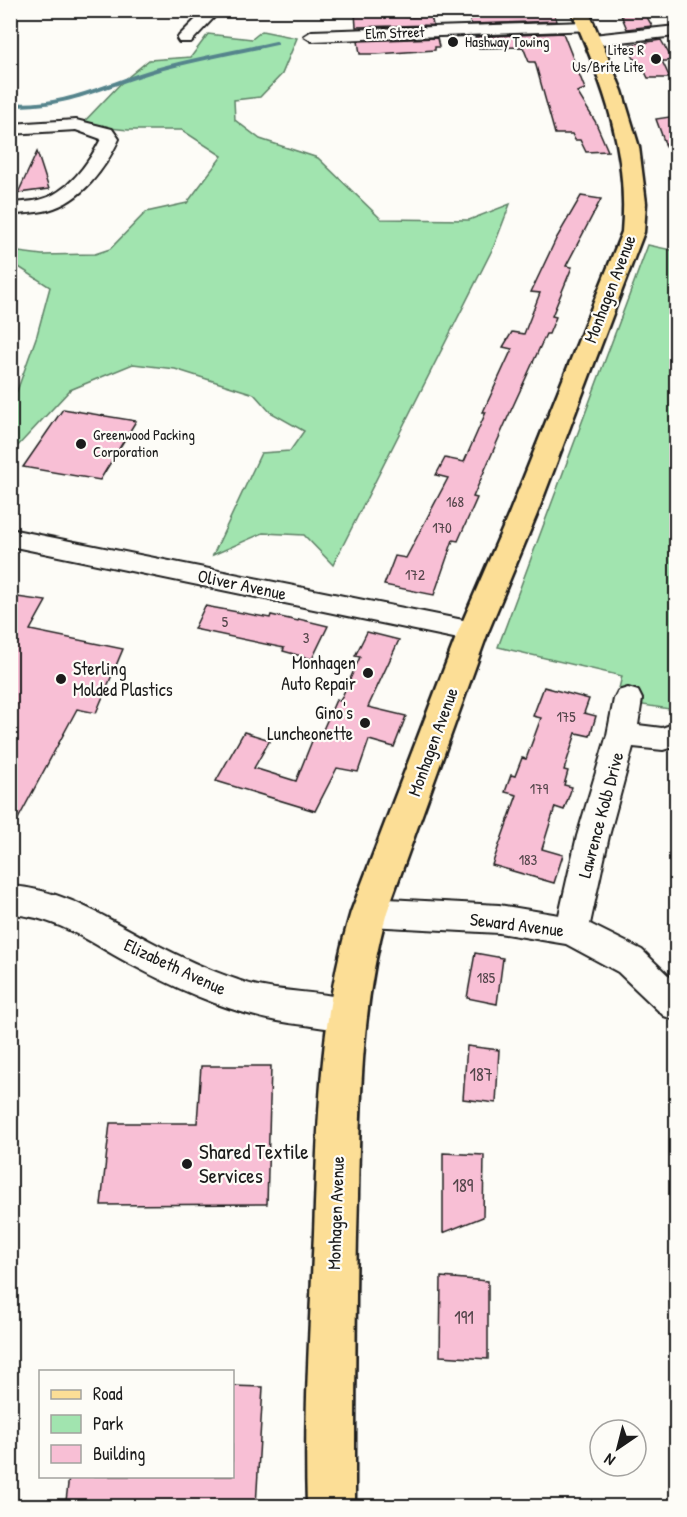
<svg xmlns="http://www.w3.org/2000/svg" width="687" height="1517" font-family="'Patrick Hand',sans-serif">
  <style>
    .green { fill: #a1e4af; stroke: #5e8066; stroke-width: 1.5 }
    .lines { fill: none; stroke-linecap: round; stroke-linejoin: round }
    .stream { stroke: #54848c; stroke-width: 4 }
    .building { fill: #f8bfd5; stroke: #1c1c1c; stroke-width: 1.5 }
    .minor-casing { stroke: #1c1c1c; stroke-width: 4 }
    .major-casing { stroke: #1c1c1c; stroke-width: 5 }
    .minor { fill: #fdfcf7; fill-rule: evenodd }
    .major { fill: #fcde96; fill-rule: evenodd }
    .poi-dot { fill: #1c1c1c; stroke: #fdfcf7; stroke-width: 2 }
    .labels { text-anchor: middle; stroke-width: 4.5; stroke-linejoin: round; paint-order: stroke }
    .far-street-label { font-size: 15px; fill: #1c1c1c; stroke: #fdfcf7 }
    .far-poi-label { font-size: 15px; fill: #1c1c1c; stroke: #fdfcf7; text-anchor: start }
    .number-label { font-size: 15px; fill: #53454a }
    .street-label { font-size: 18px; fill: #1c1c1c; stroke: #fdfcf7 }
    .poi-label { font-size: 18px; fill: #1c1c1c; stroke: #fdfcf7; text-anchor: end }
    .near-number-label { font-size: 18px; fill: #53454a }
    .near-poi-label { font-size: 21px; fill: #1c1c1c; stroke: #fdfcf7; text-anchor: start }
  </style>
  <rect width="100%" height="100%" fill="#fdfcf7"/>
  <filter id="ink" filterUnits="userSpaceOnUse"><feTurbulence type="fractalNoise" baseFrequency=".0167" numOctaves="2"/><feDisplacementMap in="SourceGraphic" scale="12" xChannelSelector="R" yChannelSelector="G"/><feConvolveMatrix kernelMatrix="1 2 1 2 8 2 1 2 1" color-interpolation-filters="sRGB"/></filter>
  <g filter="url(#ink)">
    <g class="green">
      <polygon points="262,31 297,38 282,74 260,97 234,100 235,120 260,139 318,158 381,219 469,220 510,204 494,246 333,565 304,535 263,533 213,555 261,453 290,451 304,431 270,412 254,394 175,369 133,364 70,390 15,449 11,448 11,397 17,391 37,335 50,287 11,262 11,251 42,255 95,254 110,249 146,212 187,203 222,156 182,130 128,130 81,125 122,82 149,60 191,57 208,34 252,39"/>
      <polygon points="648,245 676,251 676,710 616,701 622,676 498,647"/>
    </g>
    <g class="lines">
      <path class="stream" d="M10,104C62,109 107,84 156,70C195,59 236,52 276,43"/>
    </g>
    <g class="building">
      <polygon points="510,10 552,10 557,21 471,24 467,12"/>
      <polygon points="619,10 643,10 652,26 627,29"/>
      <polygon points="391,12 403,13 405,17 431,16 433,25 356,27 355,13"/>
      <polygon points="563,33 585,89 577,92 595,121 608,151 586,152 580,140 575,140 572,134 555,134 535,62 529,62 523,47 479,48 475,37"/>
      <polygon points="437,38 439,47 435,47 435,50 377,54 360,54 358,41"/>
      <polygon points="661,40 673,61 662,61 670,78 648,78 641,64 637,64 627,45"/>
      <polygon points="676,116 676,170 675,171 656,119"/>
      <polygon points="37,152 49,189 18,193"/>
      <polygon points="581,196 601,199 566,266 572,267 552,316 556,317 549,334 546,334 508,417 473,497 477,498 458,541 453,540 434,595 384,585 395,556 406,558 448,478 436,475 445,458 464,462 486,412 483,412 512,349 503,347 512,332 524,334 540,293 531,292 556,239"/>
      <polygon points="63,409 136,421 100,480 23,467"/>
      <polygon points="10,596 46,601 30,630 123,649 96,713 77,709 10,834"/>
      <polygon points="205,606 270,618 271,615 298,621 299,619 328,626 312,659 283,651 284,648 194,629"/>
      <polygon points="367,632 399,640 368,707 406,716 394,747 369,740 358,772 337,768 315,811 216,781 244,732 270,740 254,768 296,781 316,731 322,732 336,700 340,701 360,657 355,656"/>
      <polygon points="544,687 589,699 584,713 596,716 590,736 576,733 564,770 568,771 564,785 572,787 564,810 555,807 542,849 563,855 554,883 492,865 517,795 505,792 511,775 515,776 522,758 526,759 541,718 533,716"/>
      <polygon points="475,953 503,958 497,1004 467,998"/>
      <polygon points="467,1046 499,1050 496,1103 463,1099"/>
      <polygon points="201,1066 271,1066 267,1204 101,1205 110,1123 197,1123"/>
      <polygon points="443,1153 484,1155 483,1217 443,1233"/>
      <polygon points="441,1277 488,1281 488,1359 440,1356"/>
      <polygon points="232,1386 263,1387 256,1506 66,1501 69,1476 232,1476"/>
    </g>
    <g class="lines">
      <defs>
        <g id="minor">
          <polygon points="205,10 221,10 191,42 179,42 177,39 179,36"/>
          <polygon points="587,22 593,24 595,27 593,30 312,41 304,36 312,31"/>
          <polygon points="676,26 676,36 593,45 585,40 593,35"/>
          <path d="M76,120L112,129L119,139C105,169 82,201 48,210C36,213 23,213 10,215V203C20,202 30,202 39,200C67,194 89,163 101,139L76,130L10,134V124Z"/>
          <polygon points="10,529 473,622 483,625 487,632 483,639 473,642 10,546"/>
          <polygon points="628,688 638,691 642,699 638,725 662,728 676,723 676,746 663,750 633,747 609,836 590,924 642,950 676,983 676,1020 664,1016 618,972 566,944 499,933 369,926 357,922 353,912 357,902 369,898 499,905 559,915 577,836 607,735 614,699 618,691"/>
          <path d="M10,886C63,889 104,917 150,941C178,956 208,970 238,980C277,995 322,989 359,1003L364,1014L359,1025C342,1032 324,1028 305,1025C245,1019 189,995 136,967C93,945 60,917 10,914Z"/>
        </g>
        <path id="major" d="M571,10H588L622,91L639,147L646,203L644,232L537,514L488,632L387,912C361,1005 360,1100 358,1196C355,1300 355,1403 355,1506H307C304,1416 310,1324 314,1233C318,1125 319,1016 351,912L458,632L509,514L622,232C629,150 603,84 571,10Z"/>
      </defs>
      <use href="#minor" class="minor-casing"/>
      <use href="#major" class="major-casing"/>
      <use href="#minor" class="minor"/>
      <use href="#major" class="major"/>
    </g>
  </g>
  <g class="poi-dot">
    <circle cx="453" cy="42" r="6"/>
    <circle cx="656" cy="59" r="6"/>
    <circle cx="81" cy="444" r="6"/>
    <circle cx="368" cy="673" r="6"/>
    <circle cx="61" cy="679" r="6"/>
    <circle cx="365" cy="723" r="6"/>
    <circle cx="187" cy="1164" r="6"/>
  </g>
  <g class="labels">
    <g class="far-street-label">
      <text transform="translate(395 33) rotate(-2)" y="5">Elm Street</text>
    </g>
    <g class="far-poi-label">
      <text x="465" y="47">Hashway Towing</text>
      <text x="644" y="55" text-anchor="end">Lites R<tspan x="644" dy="17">Us/Brite Lite</tspan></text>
      <text x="93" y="440">Greenwood Packing<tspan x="93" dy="17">Corporation</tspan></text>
    </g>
    <g class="number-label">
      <text x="455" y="507">168</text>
      <text x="442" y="533">170</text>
      <text x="415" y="580">172</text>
      <text x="225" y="627">5</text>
      <text x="306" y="643">3</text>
      <text x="566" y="722">175</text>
      <text x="539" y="794">179</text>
      <text x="528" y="865">183</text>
      <text x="486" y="983">185</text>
    </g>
    <g class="street-label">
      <text transform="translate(610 289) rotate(-69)" y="6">Monhagen Avenue</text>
      <text transform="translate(242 585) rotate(12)" y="6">Oliver Avenue</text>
      <text transform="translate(433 742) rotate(-70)" y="6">Monhagen Avenue</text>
      <text transform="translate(601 815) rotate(-75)" y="6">Lawrence Kolb Drive</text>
      <text transform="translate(517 925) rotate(7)" y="6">Seward Avenue</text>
      <text transform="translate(175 967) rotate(25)" y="6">Elizabeth Avenue</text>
      <text transform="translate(336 1213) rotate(-88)" y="6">Monhagen Avenue</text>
    </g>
    <g class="poi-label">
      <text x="356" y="669">Monhagen<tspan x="356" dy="21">Auto Repair</tspan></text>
      <text x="73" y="675" text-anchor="start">Sterling<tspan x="73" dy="21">Molded Plastics</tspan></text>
      <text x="353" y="719">Gino's<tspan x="353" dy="21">Luncheonette</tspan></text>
    </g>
    <g class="near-number-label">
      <text x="481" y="1081">187</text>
      <text x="463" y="1192">189</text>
      <text x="464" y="1324">191</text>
    </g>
    <g class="near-poi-label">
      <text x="199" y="1159">Shared Textile<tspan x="199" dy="24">Services</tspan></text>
    </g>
  </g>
  <rect width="687" height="1517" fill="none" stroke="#fdfcf7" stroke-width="36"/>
  <rect x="18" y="18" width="651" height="1481" fill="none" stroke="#1c1c1c" stroke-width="2" filter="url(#ink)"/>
  <rect x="39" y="1370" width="195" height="108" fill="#fdfcf7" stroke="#a3a29f" stroke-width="1.5"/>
  <rect x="51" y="1390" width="30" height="9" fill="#fcde96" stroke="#a3a29f" stroke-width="1.5"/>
  <text x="93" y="1400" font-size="18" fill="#1c1c1c">Road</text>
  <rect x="51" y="1415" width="30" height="18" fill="#a1e4af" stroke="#a3a29f" stroke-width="1.5"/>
  <text x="93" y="1430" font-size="18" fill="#1c1c1c">Park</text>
  <rect x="51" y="1445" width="30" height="18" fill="#f8bfd5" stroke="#a3a29f" stroke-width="1.5"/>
  <text x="93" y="1460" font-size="18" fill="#1c1c1c">Building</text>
  <g transform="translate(618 1448) rotate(215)"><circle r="28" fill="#fdfcf7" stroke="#a3a29f" stroke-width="1.5"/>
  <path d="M0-4.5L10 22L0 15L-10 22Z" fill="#1c1c1c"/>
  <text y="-9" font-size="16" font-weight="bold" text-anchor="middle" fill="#1c1c1c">N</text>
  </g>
</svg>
